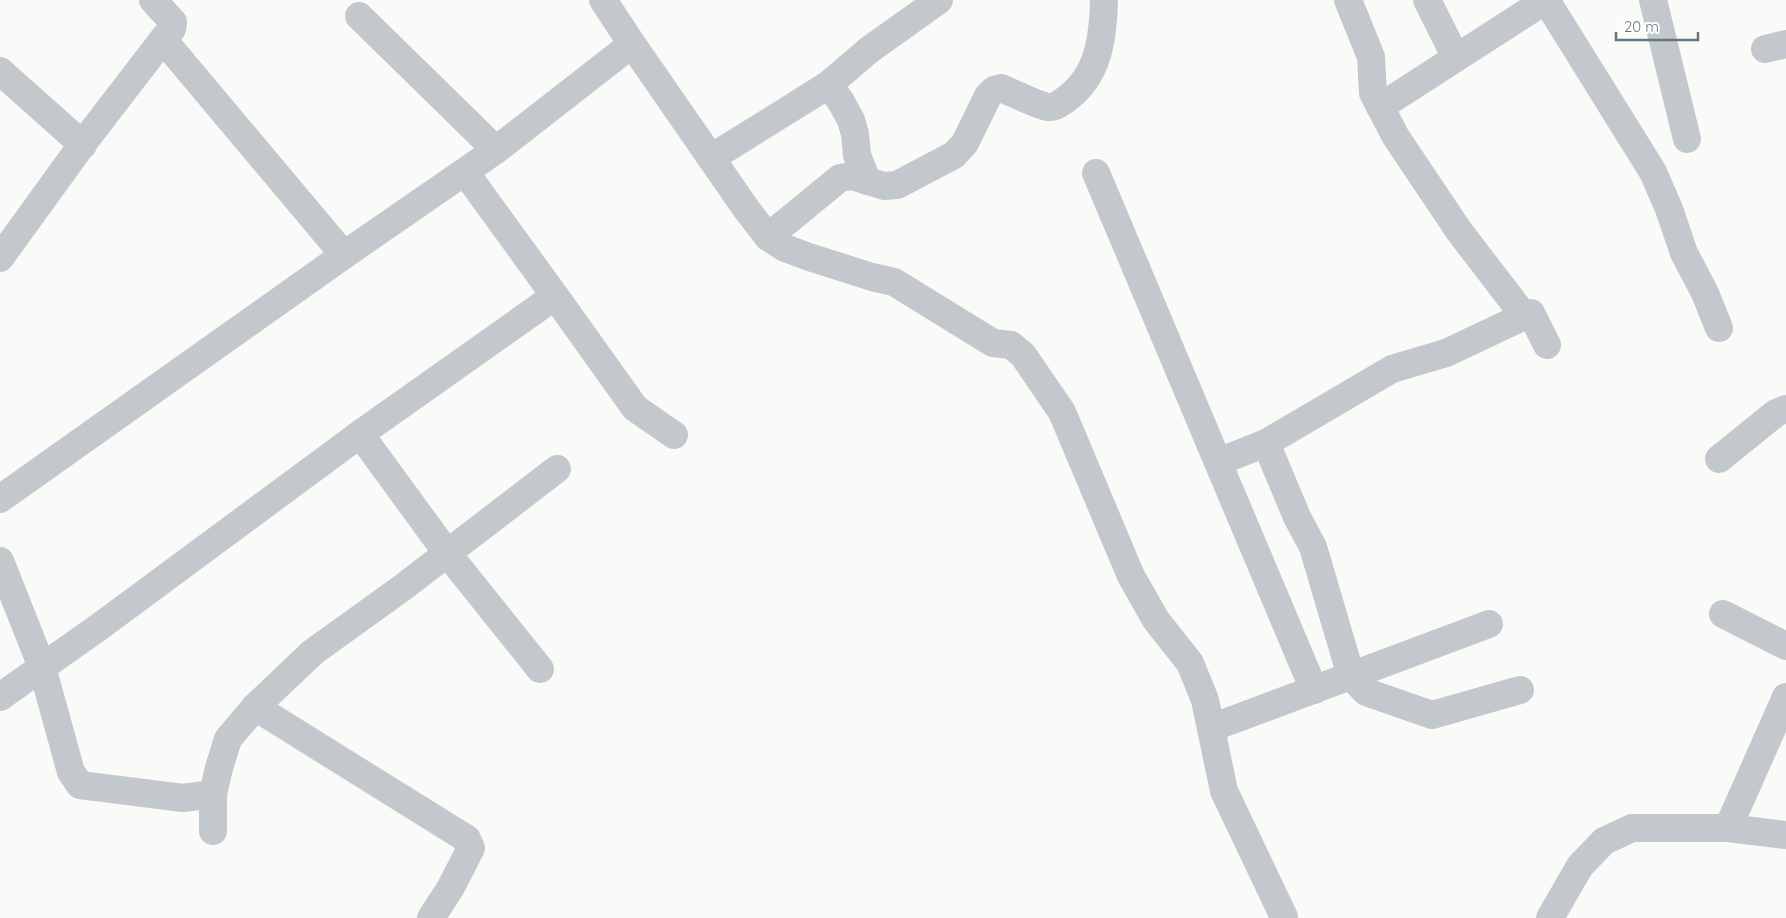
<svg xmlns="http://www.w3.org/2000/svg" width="1786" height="918" font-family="Quicksand,sans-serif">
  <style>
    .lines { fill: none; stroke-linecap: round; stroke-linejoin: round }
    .minor { stroke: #c3c8cc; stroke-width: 28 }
  </style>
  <rect width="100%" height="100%" fill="#fafaf8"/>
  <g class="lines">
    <g class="minor">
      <polyline points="153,0 173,22 172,29 164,38 171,49 344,255"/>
      <polyline points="1348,0 1371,57 1373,93 1396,137 1459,231 1525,317"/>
      <polyline points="1427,0 1456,58"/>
      <polyline points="1546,0 1653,172 1669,209 1684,253 1705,293 1719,328"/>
      <polyline points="1653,0 1687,139"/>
      <polyline points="359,16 496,150"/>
      <polyline points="632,44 747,210 768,237 785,248 809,257 872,277 894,282 993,343 1011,345 1023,355 1062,412 1131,576 1156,620 1190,663 1205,700 1224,791 1284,917"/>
      <polyline points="1765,49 1786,44"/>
      <polyline points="0,71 83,145"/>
      <polyline points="828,85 840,100 851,120 855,134 857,155 867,181"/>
      <polyline points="1380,107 1546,0"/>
      <polyline points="711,158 828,85 869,50 939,0"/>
      <polyline points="465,172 555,296"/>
      <polyline points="1096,173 1314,690"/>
      <path d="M768,237L840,178L852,176L884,186L897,185L954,155L965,143L988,96L994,90L1001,88C1011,92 1039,106 1048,107C1054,108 1061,103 1065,100C1099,76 1103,38 1104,0"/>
      <polyline points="0,258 84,142 164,38"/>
      <polyline points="360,434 447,553 540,669"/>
      <polyline points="1266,443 1297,517 1313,547 1351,676 1366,692 1432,715 1520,690"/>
      <polyline points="1719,459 1776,413 1786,409"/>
      <polyline points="1218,462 1266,443 1392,369 1446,353 1531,313 1547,345"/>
      <polyline points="0,499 344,255 496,150 632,44 603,0"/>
      <polyline points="0,561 42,667 71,772 80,785 183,798 213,794"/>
      <polyline points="1723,614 1786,646"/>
      <polyline points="0,697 99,627 360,434 555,296 635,408 674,435"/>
      <polyline points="255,707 467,839 471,848 451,887 431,918"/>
      <polyline points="1211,728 1489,624"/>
      <polyline points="1728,828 1786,697"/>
      <polyline points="213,831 213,794 219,768 228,739 255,707 313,652 402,588 557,469"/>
      <polyline points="1550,918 1580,866 1604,841 1632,828 1728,828 1786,835"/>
    </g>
  </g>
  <path d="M1616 32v8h82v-8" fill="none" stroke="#657683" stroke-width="2.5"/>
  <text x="1624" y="32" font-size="15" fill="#657683" stroke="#ffffff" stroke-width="4" paint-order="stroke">20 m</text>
</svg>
